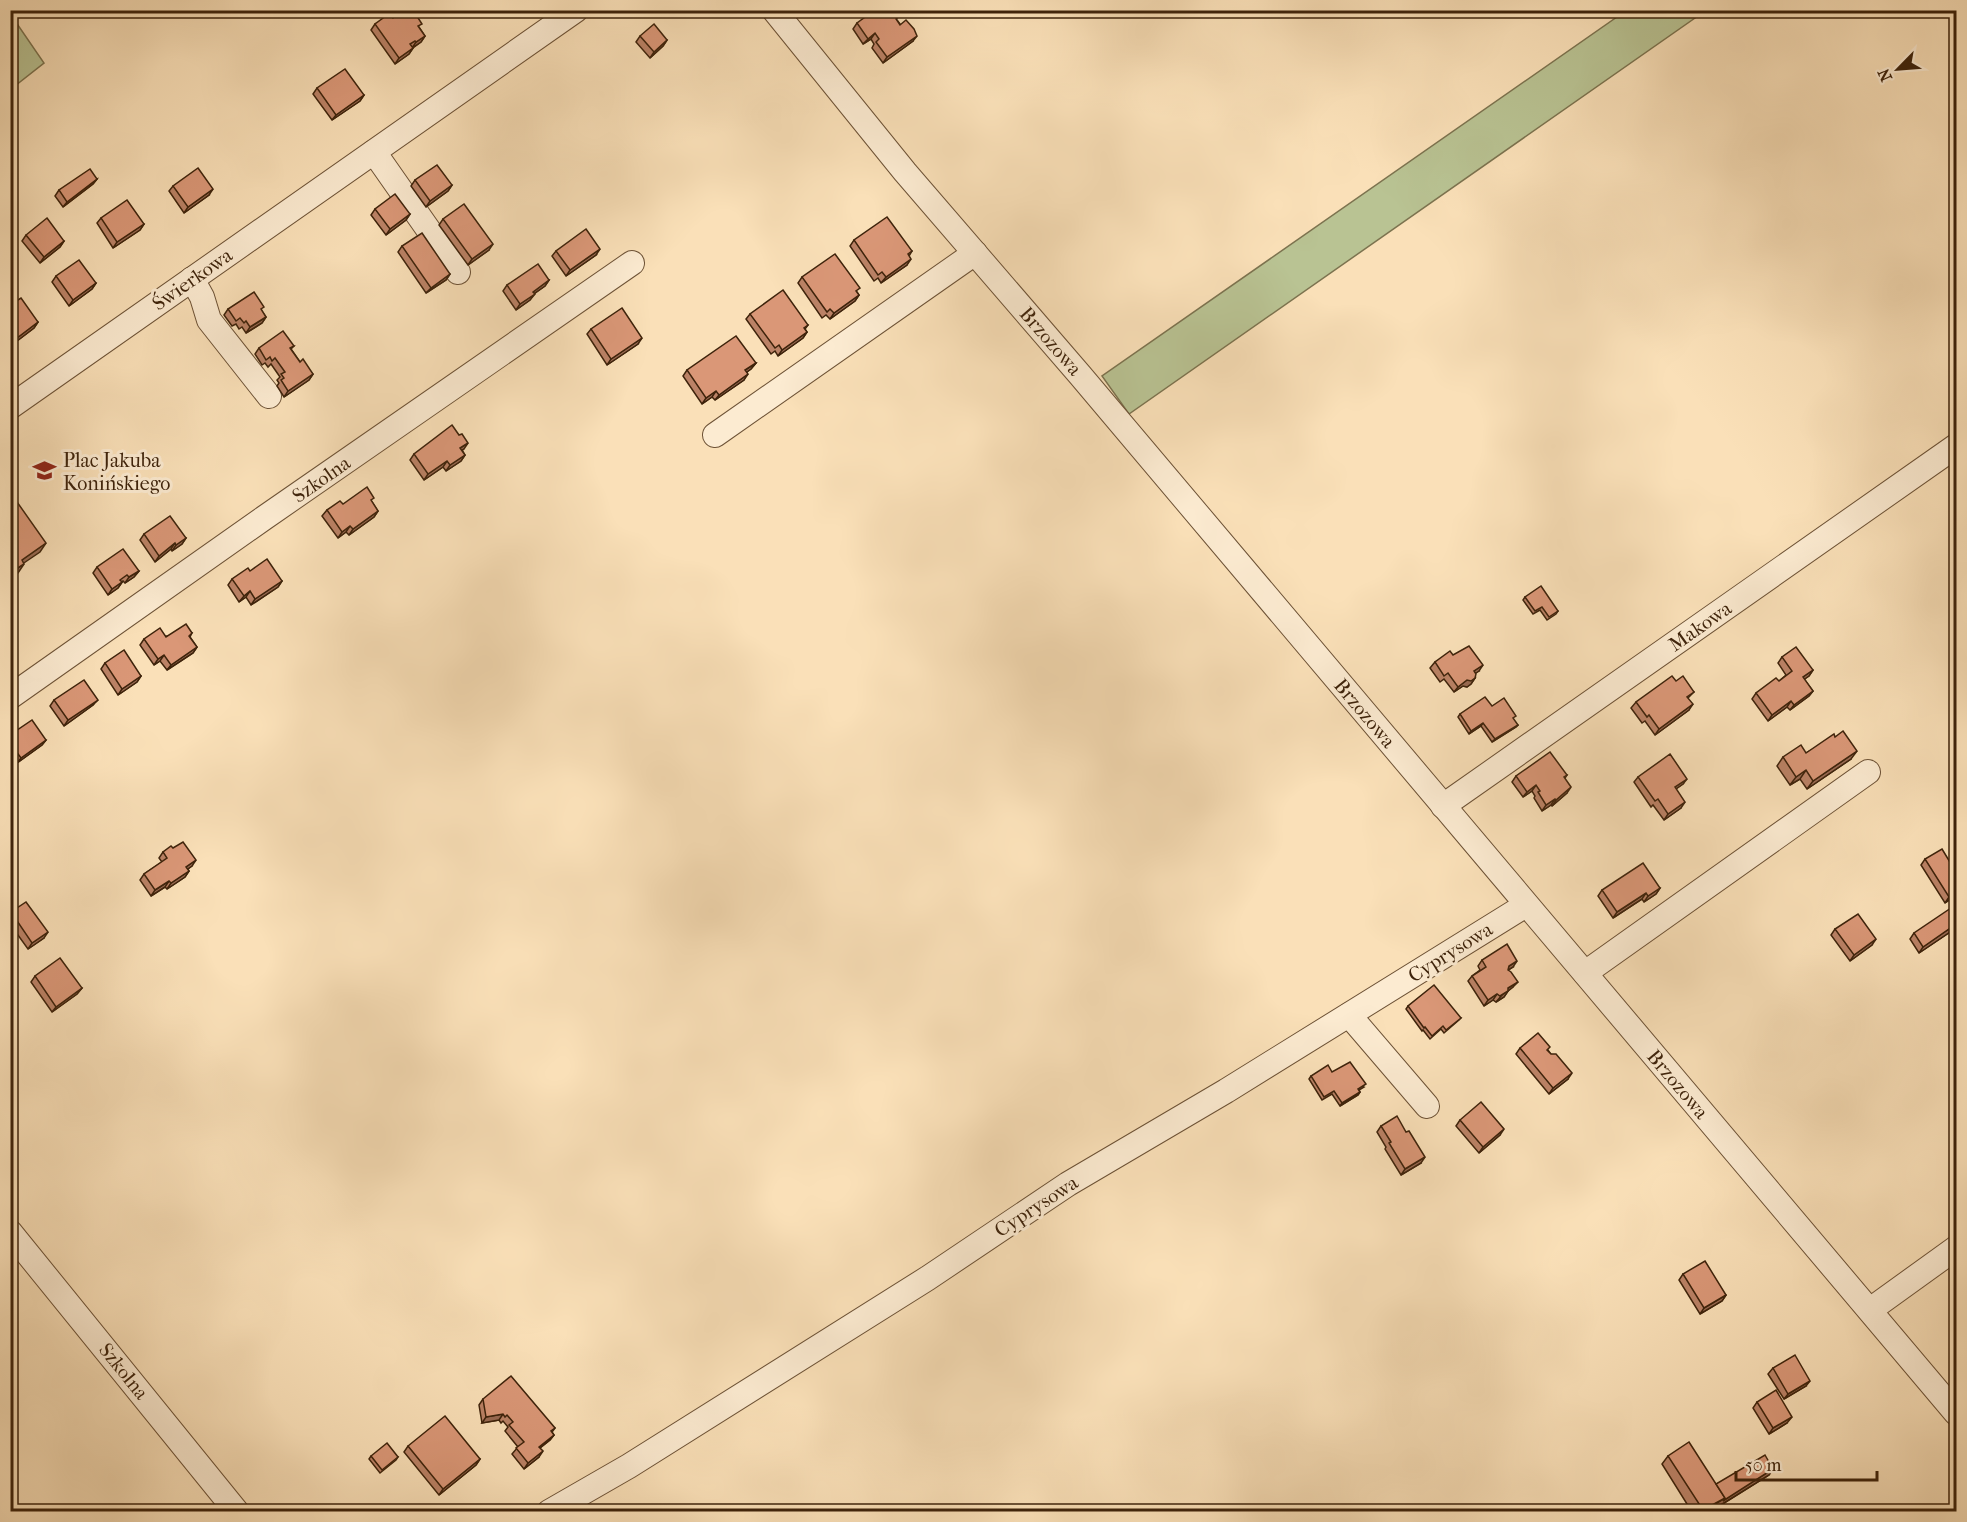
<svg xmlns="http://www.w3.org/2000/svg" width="1967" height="1522" font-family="'IM FELL French Canon',serif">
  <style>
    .green { fill: #b9c393; stroke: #7c734f; stroke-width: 1.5 }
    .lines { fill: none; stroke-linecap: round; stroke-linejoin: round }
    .minor-casing { stroke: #6d5236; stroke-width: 26 }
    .minor { stroke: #fcebd1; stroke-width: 24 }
    .wall { fill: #bb8266; stroke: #3e230b; stroke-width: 1.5 }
    .shaded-wall { fill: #996a53; stroke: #3e230b; stroke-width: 1.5 }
    .building { fill: #da9777; stroke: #3e230b; stroke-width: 1.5 }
    .labels { text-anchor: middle; stroke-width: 6; stroke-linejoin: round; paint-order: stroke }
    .street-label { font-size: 20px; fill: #3e230b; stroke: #fcebd1 }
    .poi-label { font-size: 20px; fill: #3e230b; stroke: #fcebd1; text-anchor: start }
  </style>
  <rect width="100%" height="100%" fill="#fae0b8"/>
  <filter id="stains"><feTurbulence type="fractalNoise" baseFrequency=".00333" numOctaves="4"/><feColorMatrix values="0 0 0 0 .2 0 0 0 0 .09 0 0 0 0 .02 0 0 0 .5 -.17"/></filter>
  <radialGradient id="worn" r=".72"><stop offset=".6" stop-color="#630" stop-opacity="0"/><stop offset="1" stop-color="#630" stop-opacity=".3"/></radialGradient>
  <g class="green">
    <polygon points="1627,10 1705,11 1129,414 1102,376"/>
    <polygon points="11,15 44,63 11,89 10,89"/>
  </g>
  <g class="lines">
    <defs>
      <g id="minor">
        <polyline points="774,10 905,172 1080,375 1956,1413"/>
        <polyline points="374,152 458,272"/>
        <polyline points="192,279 202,297 209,320 269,396"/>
        <polyline points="10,407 576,10"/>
        <polyline points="715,435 975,253"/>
        <polyline points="10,697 264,518 632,263"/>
        <polyline points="1443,806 1956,446"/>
        <polyline points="1585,973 1868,772"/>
        <polyline points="1349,1015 1427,1106"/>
        <polyline points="10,1232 237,1512"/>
        <polyline points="1870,1310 1956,1248"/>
        <polyline points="549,1512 629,1466 928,1278 1068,1184 1226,1091 1526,905"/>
      </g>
    </defs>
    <use href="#minor" class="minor-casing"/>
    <use href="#minor" class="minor"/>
  </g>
  <g class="wall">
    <polygon points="397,13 419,27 425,36 421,42 413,48 409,54 395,64 371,30 375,24 393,18"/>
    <polygon points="897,20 913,41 883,63 872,48 874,44 871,39 863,44 853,29 857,23"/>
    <polygon points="640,36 667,40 663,46 650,58 636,42"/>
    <polygon points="317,88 364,95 360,101 332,120 313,94"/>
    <polygon points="97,179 93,184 63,207 55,196 59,190"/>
    <polygon points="415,180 452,185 448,191 426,207 411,186"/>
    <polygon points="173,186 209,195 184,213 169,191"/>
    <polygon points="375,209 410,214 406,220 386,235 371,215"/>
    <polygon points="101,218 144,224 140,230 113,248 97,223"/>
    <polygon points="443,219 489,250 468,265 439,225"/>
    <polygon points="26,235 64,241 60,247 40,263 22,241"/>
    <polygon points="854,240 912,251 909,256 907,265 881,283 878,278 874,281 850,246"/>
    <polygon points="402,246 450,274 446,280 426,293 398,252"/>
    <polygon points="556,251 596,255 566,276 552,256"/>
    <polygon points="56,276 96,283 92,289 69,306 52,282"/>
    <polygon points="802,277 857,292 859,295 855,301 830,319 826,315 822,318 798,283"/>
    <polygon points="549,280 545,286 534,294 530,300 516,310 503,291 507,285"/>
    <polygon points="10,305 38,322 34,328 13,344 10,341"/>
    <polygon points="228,309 261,310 266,317 262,323 246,333 242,327 239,329 236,324 232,326 224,315"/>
    <polygon points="750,314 808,325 805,329 807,332 803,338 778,356 775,351 771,354 746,319"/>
    <polygon points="591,329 638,344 607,365 587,334"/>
    <polygon points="294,346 291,349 300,362 313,374 309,380 284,397 277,386 279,383 277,380 280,377 271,364 268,367 265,363 262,365 255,354 259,348"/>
    <polygon points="756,363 751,369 747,372 744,380 715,400 712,397 702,404 683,376 687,370"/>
    <polygon points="464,449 462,450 465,455 461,461 446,471 443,467 424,480 410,460 414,454"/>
    <polygon points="372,502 378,511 374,517 349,535 346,532 338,538 322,516 327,510 343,504"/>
    <polygon points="144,534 186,538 182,544 172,551 171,549 155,562 140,540"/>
    <polygon points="97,567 139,571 134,577 125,583 123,581 118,588 108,595 93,573"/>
    <polygon points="250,571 282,581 278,587 251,605 246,597 239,602 228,585 232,579"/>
    <polygon points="1525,597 1558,611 1556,614 1547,620 1540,610 1533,614 1523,600"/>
    <polygon points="192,633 190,637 197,647 193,653 167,670 160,661 154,665 140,645 144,639"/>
    <polygon points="1453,655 1479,671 1475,673 1475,678 1471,684 1467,687 1463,686 1454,692 1444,679 1440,682 1430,668 1435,662"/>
    <polygon points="1782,657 1813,670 1809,676 1804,679 1813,691 1809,696 1790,710 1787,707 1768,721 1752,699 1756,693 1779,681 1786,675 1778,663"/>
    <polygon points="105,663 141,676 137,682 118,695 101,669"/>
    <polygon points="1676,681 1694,692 1688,698 1689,710 1655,735 1645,721 1642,723 1631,708 1636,702"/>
    <polygon points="54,700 93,705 64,726 50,706"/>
    <polygon points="1492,706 1518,725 1516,727 1492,742 1481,726 1469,734 1458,717 1460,714"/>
    <polygon points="10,735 46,740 42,745 17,763 10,755"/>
    <polygon points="1835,737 1851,759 1807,789 1800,779 1790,785 1777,766 1783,757 1806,753"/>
    <polygon points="1567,775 1565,778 1567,793 1552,806 1551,805 1542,811 1534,798 1535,796 1532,791 1523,797 1512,782 1516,776"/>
    <polygon points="1638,777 1683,784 1676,789 1681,808 1664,820 1653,805 1651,807 1634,782"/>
    <polygon points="163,852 192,866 188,869 189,871 185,877 167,889 165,887 151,896 140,880 144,874 162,862 159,858"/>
    <polygon points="1925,859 1956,895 1945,903 1921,865"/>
    <polygon points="1660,888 1656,894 1644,902 1642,899 1613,918 1598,896 1602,890"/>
    <polygon points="11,912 44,938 28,949 10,924"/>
    <polygon points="1956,928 1919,953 1910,939 1914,933"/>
    <polygon points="1835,929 1872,945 1850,961 1831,935"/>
    <polygon points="1482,960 1513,967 1508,970 1513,987 1508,991 1504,997 1496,1002 1493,1000 1484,1006 1468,981 1472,976 1480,970 1478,966"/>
    <polygon points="35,976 82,988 77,994 52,1012 31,982"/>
    <polygon points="1408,1006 1461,1018 1459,1020 1444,1033 1441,1029 1430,1039 1423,1030 1422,1031 1406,1009"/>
    <polygon points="1520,1048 1548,1050 1568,1079 1549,1094 1516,1054"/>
    <polygon points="1332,1072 1364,1087 1359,1090 1360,1092 1358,1095 1340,1106 1332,1094 1322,1100 1309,1079 1311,1076"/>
    <polygon points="1460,1120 1500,1135 1479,1153 1456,1126"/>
    <polygon points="1381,1126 1421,1163 1401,1175 1385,1149 1386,1147 1377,1132"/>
    <polygon points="1683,1274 1726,1295 1722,1301 1700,1314 1679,1280"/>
    <polygon points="1773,1368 1806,1386 1784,1399 1768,1374"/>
    <polygon points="483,1399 555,1428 552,1432 554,1435 550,1440 540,1448 539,1457 524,1469 512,1454 518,1447 505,1431 508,1427 503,1421 501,1423 499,1420 482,1423 479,1405"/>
    <polygon points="1757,1402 1787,1423 1769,1434 1753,1408"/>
    <polygon points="408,1446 480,1459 476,1465 439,1495 404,1452"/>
    <polygon points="371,1456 398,1457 396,1460 380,1473 369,1459"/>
    <polygon points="1668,1456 1716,1484 1773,1469 1769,1475 1710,1512 1692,1512 1662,1464"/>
  </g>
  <g class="shaded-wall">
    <polygon points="875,33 871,39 863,44 868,39"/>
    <polygon points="425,36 421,42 412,48 416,42"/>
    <polygon points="917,36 913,41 883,63 887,57"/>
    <polygon points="667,40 663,46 650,58 654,52"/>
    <polygon points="413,48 409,54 395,64 399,58"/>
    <polygon points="364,95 360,101 332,120 336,115"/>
    <polygon points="97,179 93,184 63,207 67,202"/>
    <polygon points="452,185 448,191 426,207 430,201"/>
    <polygon points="213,189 209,195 184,213 188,207"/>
    <polygon points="410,214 406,220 386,235 390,229"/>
    <polygon points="144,224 140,230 113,248 117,242"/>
    <polygon points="64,241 60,247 40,263 44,257"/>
    <polygon points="493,244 489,250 468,265 472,259"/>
    <polygon points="600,249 596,255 566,276 570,270"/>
    <polygon points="911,259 907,265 881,283 886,277"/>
    <polygon points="450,274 446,280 426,293 431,288"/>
    <polygon points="549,280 545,286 529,297 533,292"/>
    <polygon points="96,283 92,289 69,306 73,300"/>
    <polygon points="535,294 530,300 516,310 520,304"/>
    <polygon points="859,295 855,301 830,319 834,313"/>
    <polygon points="266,317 262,323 246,333 250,327"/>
    <polygon points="38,322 34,328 13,344 17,338"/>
    <polygon points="807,332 803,338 778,356 782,350"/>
    <polygon points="642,338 638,344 607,365 611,359"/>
    <polygon points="756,363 751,369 741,376 745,370"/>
    <polygon points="313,374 309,380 284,397 288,391"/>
    <polygon points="748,374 744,380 715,400 719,395"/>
    <polygon points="716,391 712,397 702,404 706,398"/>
    <polygon points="468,443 464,449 456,454 460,448"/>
    <polygon points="465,455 461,461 446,471 450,465"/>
    <polygon points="447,461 443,467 424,480 428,474"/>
    <polygon points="378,511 374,517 349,535 353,529"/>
    <polygon points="350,526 346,532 338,538 342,532"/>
    <polygon points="186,538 182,544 172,551 176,545"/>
    <polygon points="46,543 40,552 15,569 22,560"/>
    <polygon points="175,543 171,549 155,562 159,556"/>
    <polygon points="24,564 18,573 10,578 10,573"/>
    <polygon points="139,571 134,577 125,583 129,577"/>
    <polygon points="282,581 278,587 251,605 255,599"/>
    <polygon points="122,582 118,588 108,595 112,589"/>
    <polygon points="250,591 246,597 239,602 244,596"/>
    <polygon points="197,647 193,653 167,670 171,665"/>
    <polygon points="164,655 160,661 154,665 158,659"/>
    <polygon points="1483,665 1479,671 1470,677 1474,671"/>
    <polygon points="1813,670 1809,676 1799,683 1803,677"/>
    <polygon points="141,676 137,682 118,695 122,689"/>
    <polygon points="1475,678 1471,684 1467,687 1463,686 1454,692 1458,687 1467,680"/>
    <polygon points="1813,691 1809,696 1790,710 1794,705"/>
    <polygon points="98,700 93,705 64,726 68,720"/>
    <polygon points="1791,701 1787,707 1768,721 1772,715"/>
    <polygon points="1693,704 1689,710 1655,735 1659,729"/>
    <polygon points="1483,723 1481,726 1469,734 1471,731"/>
    <polygon points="1518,725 1516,727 1492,742 1495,739"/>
    <polygon points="46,740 42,745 17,763 21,758"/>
    <polygon points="1857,751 1851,759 1807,789 1813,781"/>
    <polygon points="1806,770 1800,779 1790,785 1796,777"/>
    <polygon points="1687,779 1683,784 1670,793 1675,787"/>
    <polygon points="1536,785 1532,791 1523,797 1527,792"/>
    <polygon points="1571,787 1567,793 1552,806 1556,800"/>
    <polygon points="1555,799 1551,805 1542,811 1546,805"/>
    <polygon points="1685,802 1681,808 1664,820 1668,814"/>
    <polygon points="196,860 192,866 182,873 186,867"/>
    <polygon points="189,871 185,877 167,889 171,883"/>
    <polygon points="169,881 165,887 151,896 155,890"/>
    <polygon points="1660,888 1656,894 1644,902 1648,896"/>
    <polygon points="1956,892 1956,895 1945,903 1949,897"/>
    <polygon points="1646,893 1642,899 1613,918 1617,912"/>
    <polygon points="1956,924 1956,928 1919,953 1923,947"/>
    <polygon points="48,932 44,938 28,949 32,943"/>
    <polygon points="1876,939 1872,945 1850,961 1854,955"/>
    <polygon points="1517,961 1513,967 1505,972 1509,966"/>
    <polygon points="1518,982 1513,987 1508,991 1504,997 1496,1002 1508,988"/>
    <polygon points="82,988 77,994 52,1012 56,1007"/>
    <polygon points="1497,994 1493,1000 1484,1006 1488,1000"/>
    <polygon points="1572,1073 1568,1079 1549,1094 1553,1088"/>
    <polygon points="1360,1092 1358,1095 1340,1106 1342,1103"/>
    <polygon points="1504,1129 1500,1135 1479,1153 1483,1147"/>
    <polygon points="1425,1157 1421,1163 1401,1175 1405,1169"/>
    <polygon points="1726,1295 1722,1301 1700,1314 1704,1308"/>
    <polygon points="1810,1381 1806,1386 1784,1399 1788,1394"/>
    <polygon points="503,1414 499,1420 482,1423 486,1417"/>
    <polygon points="1792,1417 1787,1423 1769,1434 1773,1428"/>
    <polygon points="554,1435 550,1440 535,1452 539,1447"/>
    <polygon points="543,1451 539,1457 524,1469 528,1463"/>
    <polygon points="480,1459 476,1465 439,1495 443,1489"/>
    <polygon points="1773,1469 1769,1475 1719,1506 1710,1512 1702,1512"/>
  </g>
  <g class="building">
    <polygon points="400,10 413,10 422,24 418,26 425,36 416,42 415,41 410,44 413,48 399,58 375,24 390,13 393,18 398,14 397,13"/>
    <polygon points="875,10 896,10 900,16 896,19 900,25 906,20 914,29 917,36 887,57 876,42 879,39 875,33 868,39 857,23"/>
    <polygon points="654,24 667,40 654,52 640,36"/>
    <polygon points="345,69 364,95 336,115 317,88"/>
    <polygon points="437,165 452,185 430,201 415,180"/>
    <polygon points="198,168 213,189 188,207 173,186"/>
    <polygon points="90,169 97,179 67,202 59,190"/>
    <polygon points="395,194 410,214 390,229 375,209"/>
    <polygon points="127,200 144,224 117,242 101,218"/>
    <polygon points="464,204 493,244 472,259 443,219"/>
    <polygon points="887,217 912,251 908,254 911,259 886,277 882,272 878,275 854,240"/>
    <polygon points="47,218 64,241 44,257 26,235"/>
    <polygon points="586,229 600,249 570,270 556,251"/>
    <polygon points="422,233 450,274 431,288 402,246"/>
    <polygon points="835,254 860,288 856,291 859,295 834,313 830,309 827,312 802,277"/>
    <polygon points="79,260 96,283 73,300 56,276"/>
    <polygon points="538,264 549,280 533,292 535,294 520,304 507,285"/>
    <polygon points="783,290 808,325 804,328 807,332 782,350 779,345 775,348 750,314"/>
    <polygon points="254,292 264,307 261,309 266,317 250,327 246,321 244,323 240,318 236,321 228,309"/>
    <polygon points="21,298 38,322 17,338 10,329 10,305"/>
    <polygon points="622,308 642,338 611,359 591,329"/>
    <polygon points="283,331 294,346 290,348 300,362 303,359 313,374 288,391 281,380 284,378 281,374 285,372 275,358 272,361 270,357 266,360 259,348"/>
    <polygon points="736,336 756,363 745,370 748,374 719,395 716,391 706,398 687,370"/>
    <polygon points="452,425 459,435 462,434 468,443 460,448 465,455 450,465 447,461 428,474 414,454"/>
    <polygon points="367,487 374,498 371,500 378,511 353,529 350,526 342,532 327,510 340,501 343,504"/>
    <polygon points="10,492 46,543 22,560 24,564 10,573"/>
    <polygon points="170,516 186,538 176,545 175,543 159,556 144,534"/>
    <polygon points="123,549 139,571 129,577 127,575 120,580 122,582 112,589 97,567"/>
    <polygon points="267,559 282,581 255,599 250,591 244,596 232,579 248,568 250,571"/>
    <polygon points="1541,586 1558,611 1549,617 1542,607 1535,611 1525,597"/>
    <polygon points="186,624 192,633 189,636 197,647 171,665 164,655 158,659 144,639 160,628 166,637"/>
    <polygon points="1469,646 1483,665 1474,671 1476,674 1475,678 1471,681 1467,680 1458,687 1448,673 1444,676 1435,662 1450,651 1453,655"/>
    <polygon points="1796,647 1813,670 1803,677 1813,691 1794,705 1791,701 1772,715 1756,693 1776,678 1779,681 1792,671 1782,657"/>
    <polygon points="124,650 141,676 122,689 105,663"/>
    <polygon points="1672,676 1676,681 1683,676 1694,692 1687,697 1693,704 1659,729 1649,715 1647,717 1636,702"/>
    <polygon points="84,680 98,700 68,720 54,700"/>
    <polygon points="1485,697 1492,706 1504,698 1516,716 1513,718 1518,725 1495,739 1483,723 1471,731 1460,714"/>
    <polygon points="32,720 46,740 21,758 10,743 10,735"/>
    <polygon points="1843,731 1857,751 1813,781 1806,770 1796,777 1783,757 1801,745 1806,753 1834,734 1835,737"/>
    <polygon points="1550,752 1567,775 1564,777 1571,787 1556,800 1555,799 1546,805 1538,792 1540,791 1536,785 1527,792 1516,776"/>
    <polygon points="1670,754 1687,779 1675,787 1685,802 1668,814 1658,799 1655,801 1638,777"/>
    <polygon points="183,842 196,860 186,867 189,871 171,883 169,881 155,890 144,874 167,858 163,852 171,846 173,848"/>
    <polygon points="1942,849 1956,872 1956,892 1949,897 1925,859"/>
    <polygon points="1643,863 1660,888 1648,896 1646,893 1617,912 1602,890"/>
    <polygon points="26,902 48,932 32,943 11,912"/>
    <polygon points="1951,908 1956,916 1956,924 1923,947 1914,933"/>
    <polygon points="1858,914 1876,939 1854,955 1835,929"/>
    <polygon points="1507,944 1517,961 1509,966 1508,970 1511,972 1518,982 1508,988 1508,991 1500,996 1497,994 1488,1000 1472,976 1486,967 1482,960"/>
    <polygon points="10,957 17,966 10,971"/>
    <polygon points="60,958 82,988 56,1007 35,976"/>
    <polygon points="1434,985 1461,1018 1446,1030 1443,1026 1432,1036 1425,1027 1424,1028 1408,1006"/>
    <polygon points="1538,1033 1550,1047 1547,1050 1551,1054 1556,1054 1572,1073 1553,1088 1520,1048"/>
    <polygon points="1350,1062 1366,1084 1358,1089 1360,1092 1342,1103 1334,1091 1324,1097 1311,1076 1328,1065 1332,1072"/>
    <polygon points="1481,1102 1504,1129 1483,1147 1460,1120"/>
    <polygon points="1397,1116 1406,1132 1409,1131 1425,1157 1405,1169 1389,1143 1391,1142 1381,1126"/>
    <polygon points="1705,1261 1726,1295 1704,1308 1683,1274"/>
    <polygon points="1795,1355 1810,1381 1788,1394 1773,1368"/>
    <polygon points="511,1376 555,1428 551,1431 554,1435 539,1447 543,1451 528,1463 516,1448 524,1442 509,1425 513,1422 507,1415 505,1417 503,1414 486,1417 483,1399"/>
    <polygon points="1776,1390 1792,1417 1773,1428 1757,1402"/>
    <polygon points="445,1416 480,1459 443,1489 408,1446"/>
    <polygon points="1689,1442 1725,1498 1703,1510 1668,1456"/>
    <polygon points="387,1443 398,1457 382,1470 371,1456"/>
    <polygon points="1765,1455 1773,1469 1723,1501 1725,1498 1716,1484"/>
  </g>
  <defs>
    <symbol id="school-bare" viewBox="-9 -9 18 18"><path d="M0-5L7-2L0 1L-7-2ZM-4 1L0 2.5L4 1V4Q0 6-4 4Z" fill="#8f2418" stroke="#fcebd1" stroke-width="2.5" paint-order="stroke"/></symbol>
  </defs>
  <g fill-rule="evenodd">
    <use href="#school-bare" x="28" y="454" width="33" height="33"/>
  </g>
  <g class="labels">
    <g class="street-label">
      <text transform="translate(192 279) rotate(-35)" y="7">Świerkowa</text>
      <text transform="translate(1051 341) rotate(49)" y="7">Brzozowa</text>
      <text transform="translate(321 479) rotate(-35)" y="7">Szkolna</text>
      <text transform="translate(1700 626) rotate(-35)" y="7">Makowa</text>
      <text transform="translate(1365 713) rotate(50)" y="7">Brzozowa</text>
      <text transform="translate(1450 952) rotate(-32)" y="7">Cyprysowa</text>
      <text transform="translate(1678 1084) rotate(50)" y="7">Brzozowa</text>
      <text transform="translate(1036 1206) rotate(-33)" y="7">Cyprysowa</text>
      <text transform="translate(124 1371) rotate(51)" y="7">Szkolna</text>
    </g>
    <g class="poi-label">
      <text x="63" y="467">Plac Jakuba<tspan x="63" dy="23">Konińskiego</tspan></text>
    </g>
  </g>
  <rect width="1967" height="1522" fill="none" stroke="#fae0b8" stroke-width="36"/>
  <rect x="12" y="12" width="1943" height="1498" fill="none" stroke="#3e230b" stroke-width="3"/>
  <rect x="18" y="18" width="1931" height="1486" fill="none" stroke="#3e230b" stroke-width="1.5"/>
  <g transform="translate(1898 69) rotate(245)" stroke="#fcebd1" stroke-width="4.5" paint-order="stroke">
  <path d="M0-4.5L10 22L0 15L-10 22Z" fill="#3e230b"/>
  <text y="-9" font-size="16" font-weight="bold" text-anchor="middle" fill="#3e230b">N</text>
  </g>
  <path d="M1736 1471v9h141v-9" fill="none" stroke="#3e230b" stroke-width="3"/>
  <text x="1745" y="1471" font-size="18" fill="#3e230b" stroke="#fcebd1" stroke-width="4.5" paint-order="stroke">50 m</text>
  <rect width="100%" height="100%" filter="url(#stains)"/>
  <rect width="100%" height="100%" fill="url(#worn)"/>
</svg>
